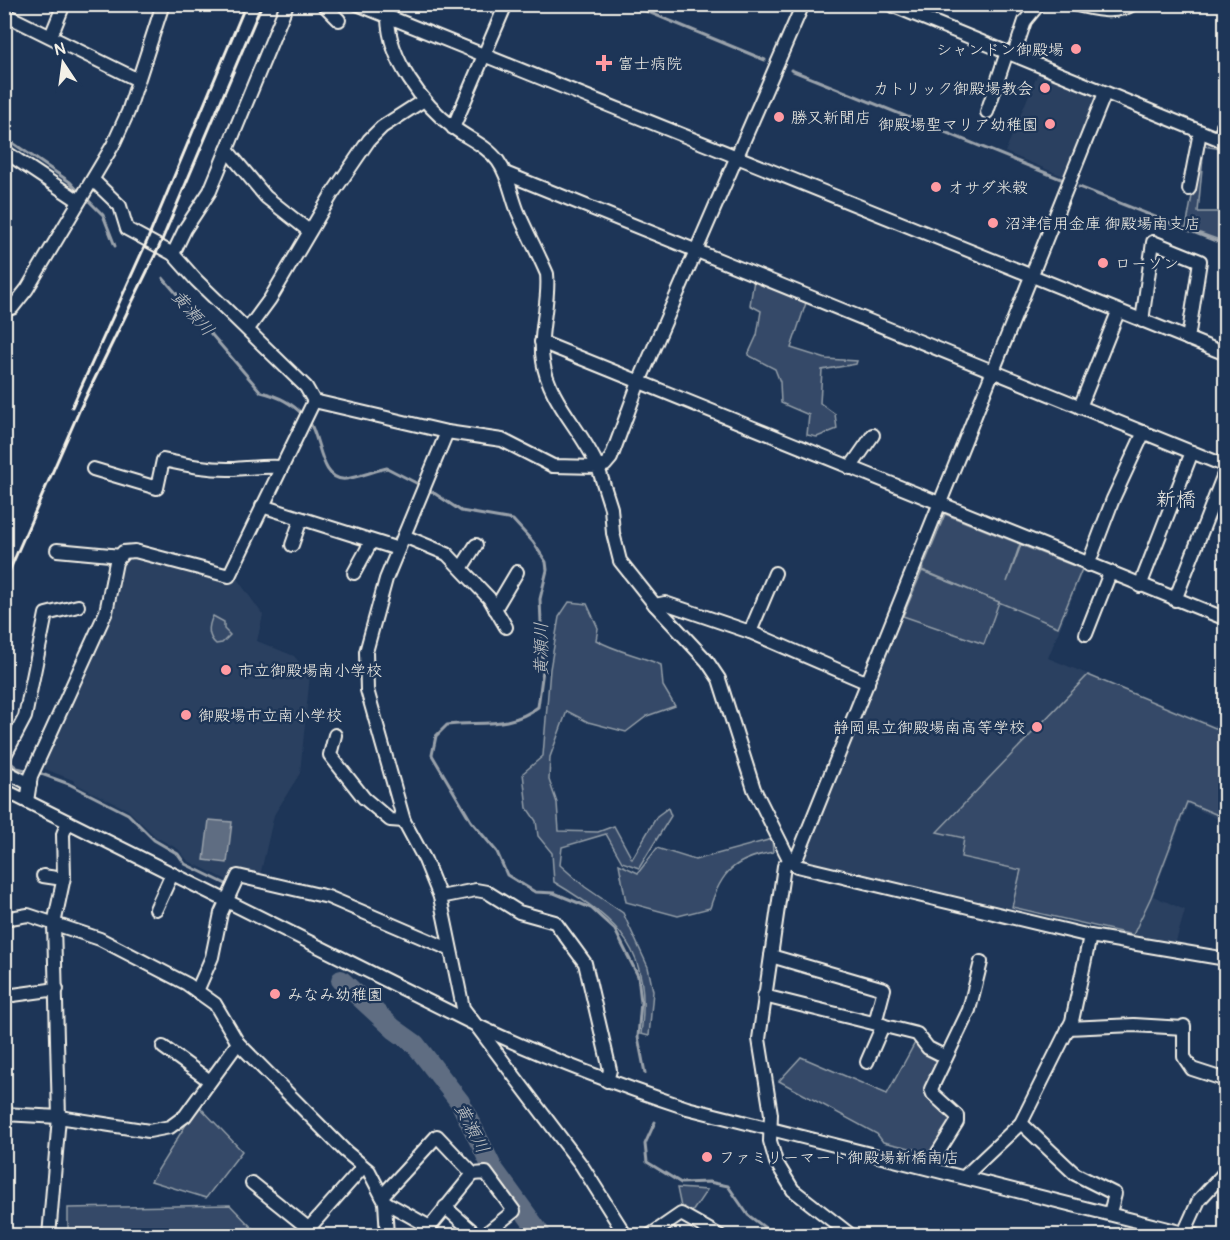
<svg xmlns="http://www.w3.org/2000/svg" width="1230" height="1240" font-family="Pangolin,'Klee One',sans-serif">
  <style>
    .built { fill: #2a4060 }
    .green { fill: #354a67; stroke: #949ea8; stroke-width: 1.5 }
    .water { fill: #5e6d82; stroke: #9aa2ab; stroke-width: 1.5 }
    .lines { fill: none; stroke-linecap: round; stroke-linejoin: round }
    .stream { stroke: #9aa2ab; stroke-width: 3 }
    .river { stroke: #5e6d82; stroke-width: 20 }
    .minor-casing { stroke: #f4f1e8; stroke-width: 16 }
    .minor { stroke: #1d3557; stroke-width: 12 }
    .rail { stroke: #f4f1e8; stroke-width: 3 }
    .poi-dot { fill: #ff9aa2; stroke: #1d3557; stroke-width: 2 }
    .labels { text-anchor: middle; stroke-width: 5; stroke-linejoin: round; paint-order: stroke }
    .poi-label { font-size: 16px; fill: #f4f1e8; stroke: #1d3557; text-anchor: start }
    .water-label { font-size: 18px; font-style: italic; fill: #c0c3c4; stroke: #1d3557 }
    .quarter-label { font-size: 20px; fill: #f4f1e8; stroke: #1d3557 }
  </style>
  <rect width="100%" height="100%" fill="#1d3557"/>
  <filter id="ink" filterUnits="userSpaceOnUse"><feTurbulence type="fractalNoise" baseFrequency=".0167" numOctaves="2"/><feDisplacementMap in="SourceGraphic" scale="12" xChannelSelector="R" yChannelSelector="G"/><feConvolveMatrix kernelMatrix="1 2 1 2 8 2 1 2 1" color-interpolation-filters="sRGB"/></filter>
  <g filter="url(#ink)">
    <g class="built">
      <polygon points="1038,73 1096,95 1063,176 1005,152"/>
      <polygon points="944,513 1084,568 1048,658 1225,730 1225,822 1188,805 1153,896 1185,910 1175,945 802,861"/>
      <polygon points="140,557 235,576 263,615 257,641 294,656 310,675 300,773 274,815 260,876 236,869 229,881 188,861 178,849 156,837 128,810 76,784 73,780 45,769 44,762 101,641 121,567 128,560"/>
    </g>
    <g class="green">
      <polygon points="1203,137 1223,146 1221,149 1204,146 1198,212 1219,212 1225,158 1225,242 1186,228"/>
      <polygon points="754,280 806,303 791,348 826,359 857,361 856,364 822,370 820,403 835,414 837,429 817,437 807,435 809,415 781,403 780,382 775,369 748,355 757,335 761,311 750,305"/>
      <polygon points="945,514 1020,544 1007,582 1021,545 1082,569 1058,627 922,570"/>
      <polygon points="922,571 999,602 984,644 903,616"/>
      <path d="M569,602L587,604L598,628L596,640C617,652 639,655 661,665L663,686L675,706L647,716L626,732L588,722L567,711L550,757L549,780L557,803L559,831L598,832L614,826L632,859L657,816L668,808L671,816L639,868L622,862L606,834L562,847L560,865L585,887L623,913L648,967L653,991L649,1036L641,1034C652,951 621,922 554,882L552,853L538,836L536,821L527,808L523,773L543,756L550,669L559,617Z"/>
      <path d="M213,616L224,622V629L230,635L222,643L216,644C207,636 208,626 213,616Z"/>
      <polygon points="1088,675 1225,732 1225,818 1187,802 1151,897 1133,935 1012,907 1021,870 961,857 964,838 937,832"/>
      <path d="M772,839L773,852C735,859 721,871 710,908L678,916L626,902L619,864L638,873L657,848L695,860Z"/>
      <polygon points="916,1041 940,1062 933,1094 955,1117 932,1153 883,1142 877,1134 779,1081 801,1057 887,1094"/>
      <polygon points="198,1105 242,1151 206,1198 151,1181"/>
      <polygon points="677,1188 707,1190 692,1212 681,1207"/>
      <polygon points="230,1205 259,1235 68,1235 68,1208"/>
    </g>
    <polygon class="water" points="209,820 232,822 227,863 204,860"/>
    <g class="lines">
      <g class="stream">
        <polyline points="629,4 765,60"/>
        <polyline points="791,70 1061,179"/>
        <polyline points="4,137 70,182 80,193"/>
        <polyline points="1079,187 1226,245"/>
        <polyline points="85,197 103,215 115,246"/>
        <path d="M163,278L261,392C278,396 291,402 303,415"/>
        <path d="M308,420C321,435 319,482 346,479C359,477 374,471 387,468L422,486"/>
        <path d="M428,489L461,511L513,520L533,542L546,562L547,570L540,599L543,670L538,707C509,729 481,721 447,725L436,736L432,755L471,821L497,852L507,875L535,892L554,893L591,908L615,930L638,976L641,1002L638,1037L645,1073"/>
        <polyline points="12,764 17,768 30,771"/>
        <polyline points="36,772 69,784 128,814 154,840 178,854 185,864 226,884"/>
        <polyline points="655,1122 645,1144 647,1162 681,1183 709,1182 728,1186 748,1215 776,1236"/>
      </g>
      <polyline class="river" points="341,980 394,1029 415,1044 460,1102 492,1167 542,1236"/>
      <defs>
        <g id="minor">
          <polyline points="323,4 339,20"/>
          <polyline points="357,4 1226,354"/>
          <polyline points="889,4 1226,142"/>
          <path d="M1073,4C1092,9 1116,15 1133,4"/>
          <polyline points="4,14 138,80"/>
          <path d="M388,18C389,59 422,104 454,128C469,139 487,146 498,161C509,176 511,195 518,212C527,233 538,253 547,274C550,303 538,332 543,361C548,400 583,431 598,467L605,465L611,458L639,382L803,4"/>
          <polyline points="51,36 64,4"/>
          <polyline points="1014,54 1025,21 1039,4"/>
          <polyline points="987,112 1007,52"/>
          <polyline points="453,128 506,4"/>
          <polyline points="1220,140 1226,113"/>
          <polyline points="227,150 266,197 309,231"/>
          <polyline points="4,151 79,201"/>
          <polyline points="505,173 1226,466"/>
          <polyline points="93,180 120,206 127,229 173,254 196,280 306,387 314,401 447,432 502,440 553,466 598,467 611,508 613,533 620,561 655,605 707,661 719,679 754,789 790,861 797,866 1090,936 1226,959"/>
          <polyline points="1189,189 1200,132"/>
          <polyline points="173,254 185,229 210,191 287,4"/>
          <polyline points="4,310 12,308 27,289 113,145 128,112 163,4"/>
          <polyline points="1142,321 1153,242 1200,261 1188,339"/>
          <polyline points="248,329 270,299 332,194 369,140 382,127 424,100"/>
          <polyline points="541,342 1226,619"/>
          <polyline points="1080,407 1118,312"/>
          <polyline points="447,432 386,579 366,652 367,690 404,821 425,860 440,897 463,1008 582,1166 626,1236"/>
          <polyline points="850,468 873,435"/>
          <path d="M93,469L157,488L163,460C186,465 210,470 234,469C250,468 264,466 281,467"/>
          <polyline points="262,506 398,549"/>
          <polyline points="404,536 447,554 489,598 506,627"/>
          <polyline points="292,545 301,519"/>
          <polyline points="57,550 121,556"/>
          <polyline points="1088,565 1113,499 1144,432"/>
          <polyline points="462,567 476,545"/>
          <polyline points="354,573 371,542"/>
          <polyline points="1140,586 1192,452"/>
          <polyline points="1175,600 1226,469"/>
          <polyline points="655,605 665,603 750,632 868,683"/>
          <polyline points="495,609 517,572"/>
          <polyline points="750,632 775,573"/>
          <polyline points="1086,634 1110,573"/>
          <polyline points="335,735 330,755 364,798 390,820 404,821"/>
          <polyline points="4,757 25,717 46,614 78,606"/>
          <polyline points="4,768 5,771 30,784"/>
          <path d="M4,790L476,1025C545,1058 615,1084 687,1108L1196,1236"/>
          <polyline points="27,801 31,776 106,612 116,562 123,552 135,551 229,576 314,401"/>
          <polyline points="43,876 63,879"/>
          <polyline points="440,897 476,890 487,892 519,912 555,922 585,963 610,1070 607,1081"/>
          <polyline points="156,909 172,874"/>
          <polyline points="4,919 28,915 100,939 187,984 215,1004 238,1043 345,1151 369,1171 385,1202 387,1236"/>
          <polyline points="771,956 884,989 875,1023"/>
          <polyline points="197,991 212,957 221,913 238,876 328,897 449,949"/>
          <polyline points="4,993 13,995 57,989"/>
          <polyline points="764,996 917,1034 928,1048 946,1057"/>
          <polyline points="1184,1026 1184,1057 1192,1069 1226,1080"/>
          <polyline points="1068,1028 1134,1025 1184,1028"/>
          <polyline points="163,1047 210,1081"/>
          <polyline points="867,1062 883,1025"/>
          <polyline points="4,1114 59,1117 149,1131 170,1127 185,1116 238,1043"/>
          <polyline points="1021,1123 1075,1174 1115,1194 1110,1213"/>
          <polyline points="929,1167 957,1122 957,1116 933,1094 931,1089 969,1010 981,962"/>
          <polyline points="965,1176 1021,1123 1072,1021 1090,936"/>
          <polyline points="252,1183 318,1236"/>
          <polyline points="382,1196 437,1136 473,1174 486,1173 514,1211 483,1236"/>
          <polyline points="385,1202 430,1227 473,1174"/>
          <polyline points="445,1207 478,1236"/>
          <polyline points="310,1227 363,1167"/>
          <polyline points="1184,1233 1199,1200 1226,1171"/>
          <polyline points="49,1236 59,1117 54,924 64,877 63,834 68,822"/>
          <polyline points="649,1236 681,1214 720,1236"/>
          <polyline points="852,1236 793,1190 776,1162 770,1141 771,1114 759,1039 784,866 798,855 1105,93"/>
        </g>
      </defs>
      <use href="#minor" class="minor-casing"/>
      <use href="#minor" class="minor"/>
      <g class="rail">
        <polyline points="72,407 147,241 246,4"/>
        <polyline points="4,583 80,409 159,247 262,4"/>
      </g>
    </g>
  </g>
  <g class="poi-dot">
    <circle cx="1076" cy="49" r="6"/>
    <path d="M601 54h6v6h6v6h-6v6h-6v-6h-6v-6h6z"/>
    <circle cx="1045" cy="88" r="6"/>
    <circle cx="779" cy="117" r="6"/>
    <circle cx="1050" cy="124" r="6"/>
    <circle cx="936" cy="187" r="6"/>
    <circle cx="993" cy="223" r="6"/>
    <circle cx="1103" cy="263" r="6"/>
    <circle cx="226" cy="670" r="6"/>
    <circle cx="186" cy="715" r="6"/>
    <circle cx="1037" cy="727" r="6"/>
    <circle cx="275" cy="994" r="6"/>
    <circle cx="707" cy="1157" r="6"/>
  </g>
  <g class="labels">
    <g class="poi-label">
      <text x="1064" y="55" text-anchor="end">シャンドン御殿場</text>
      <text x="618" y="69">富士病院</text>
      <text x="1033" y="94" text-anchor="end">カトリック御殿場教会</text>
      <text x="791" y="123">勝又新聞店</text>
      <text x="1038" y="130" text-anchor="end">御殿場聖マリア幼稚園</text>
      <text x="948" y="193">オサダ米穀</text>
      <text x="1005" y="229">沼津信用金庫 御殿場南支店</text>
      <text x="1115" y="269">ローソン</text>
      <text x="238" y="676">市立御殿場南小学校</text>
      <text x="198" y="721">御殿場市立南小学校</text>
      <text x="1025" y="733" text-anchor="end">静岡県立御殿場南高等学校</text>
      <text x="287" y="1000">みなみ幼稚園</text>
      <text x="719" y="1163">ファミリーマート御殿場新橋南店</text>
    </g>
    <g class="water-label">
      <text transform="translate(193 313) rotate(49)" y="6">黄瀬川</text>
      <text transform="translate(541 649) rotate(-90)" y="6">黄瀬川</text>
      <text transform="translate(472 1128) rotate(63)" y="6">黄瀬川</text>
    </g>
    <g class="quarter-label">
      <text x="1176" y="506">新橋</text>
    </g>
  </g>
  <rect width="1230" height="1240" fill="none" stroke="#1d3557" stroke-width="24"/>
  <rect x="12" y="12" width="1206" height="1216" fill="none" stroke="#f4f1e8" stroke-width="2" filter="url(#ink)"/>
  <g transform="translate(63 63) rotate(347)" stroke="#1d3557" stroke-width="4.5" paint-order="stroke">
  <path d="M0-4.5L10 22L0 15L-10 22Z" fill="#f4f1e8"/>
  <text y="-9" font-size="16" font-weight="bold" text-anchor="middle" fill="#f4f1e8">N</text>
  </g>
</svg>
